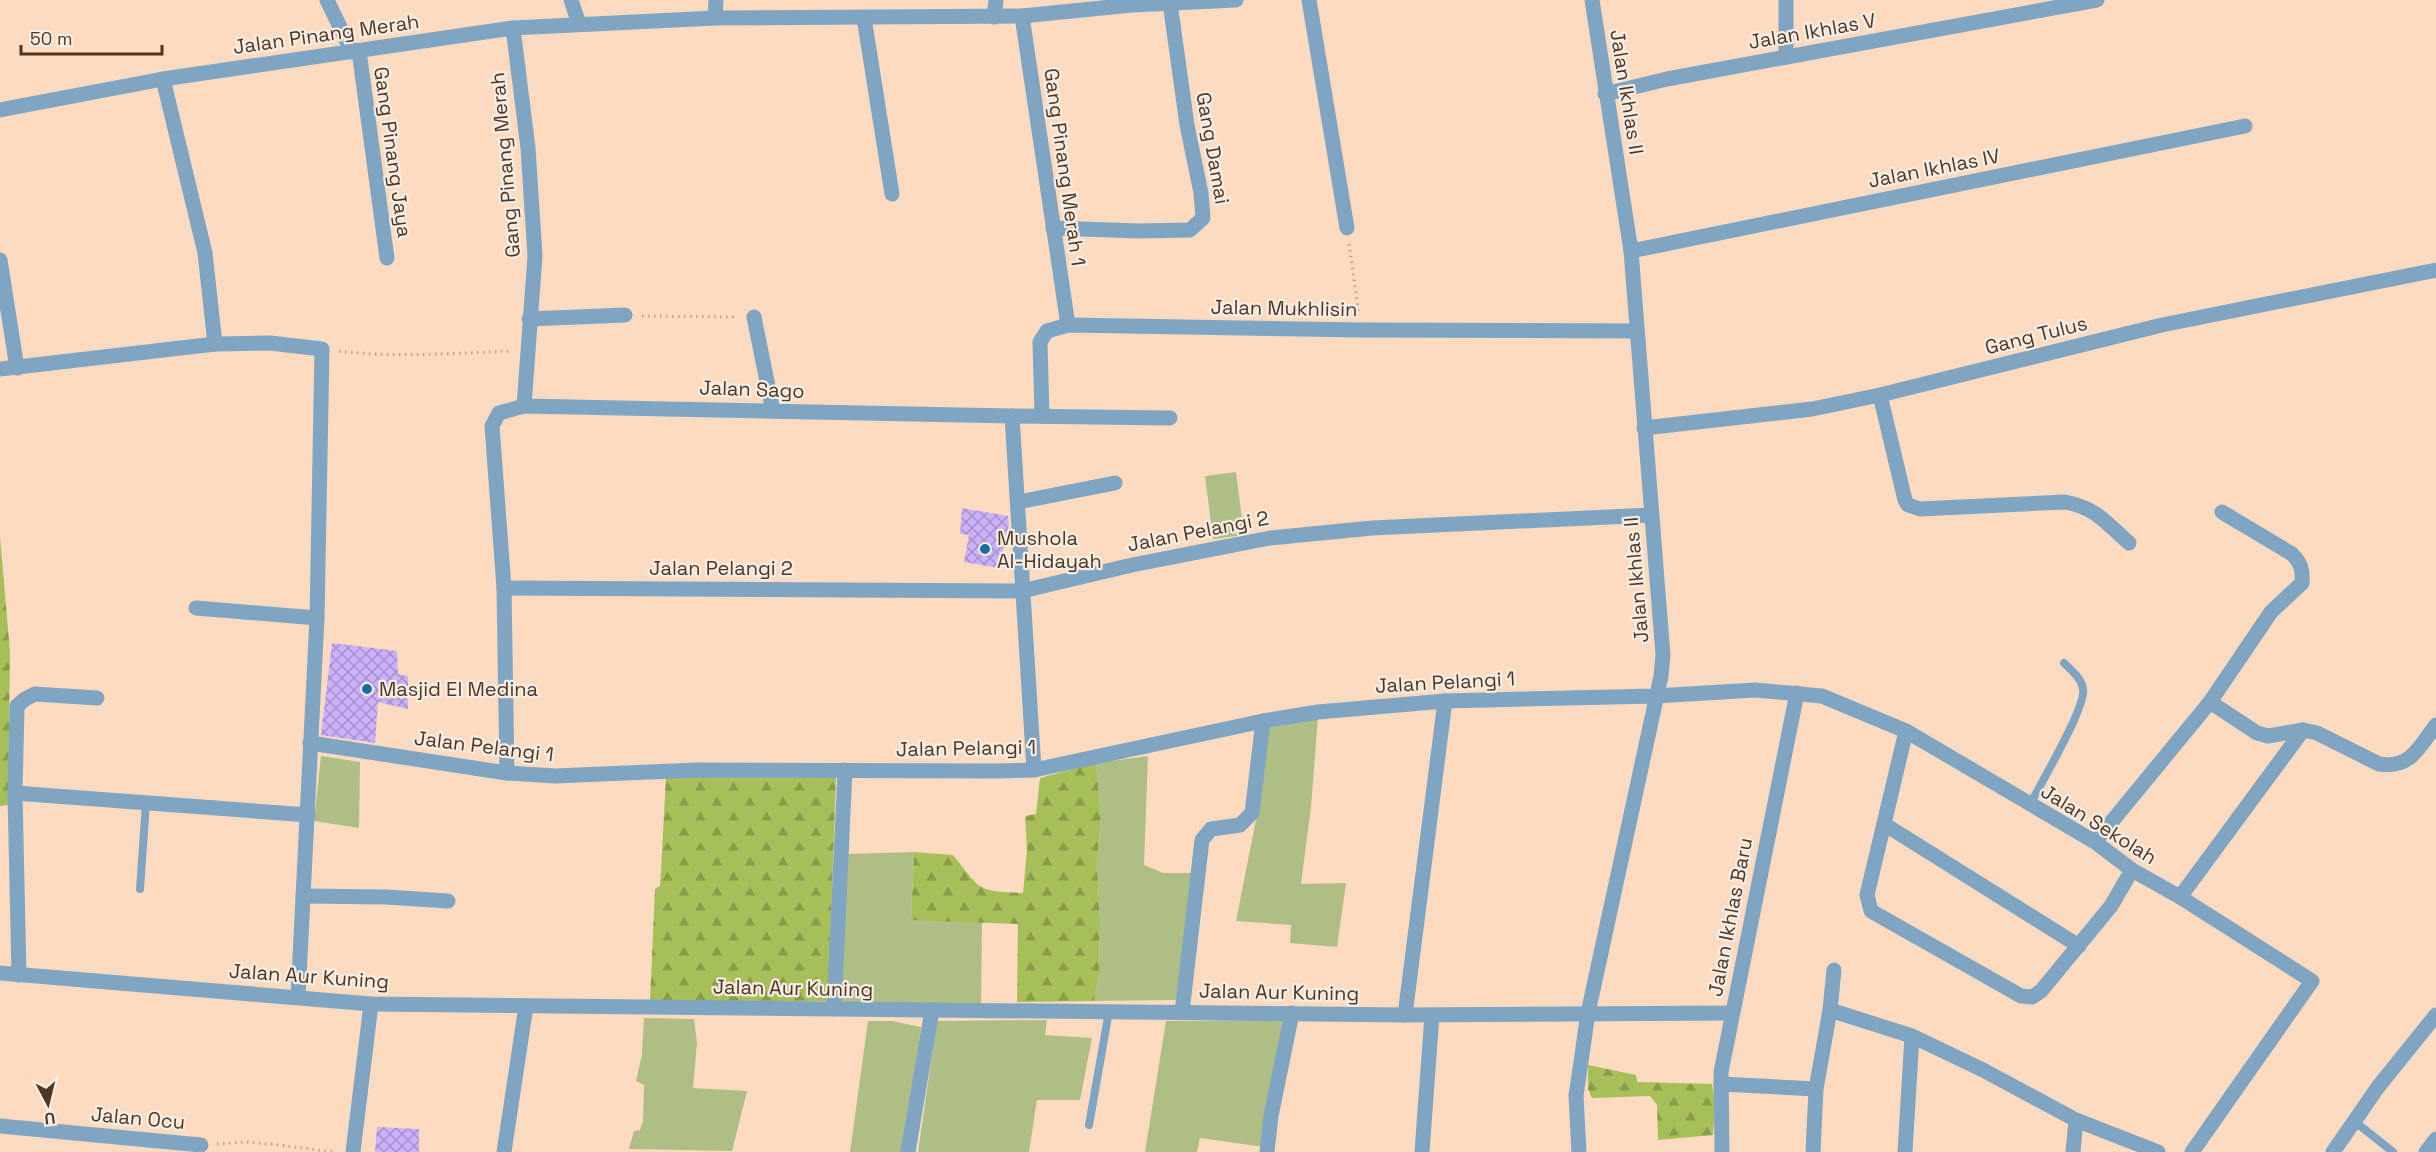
<svg xmlns="http://www.w3.org/2000/svg" width="2436" height="1152" font-family="'Space Grotesk',sans-serif">
  <style>
    .grass { fill: #aebe84 }
    .forest { fill: url(#forest-firs) }
    .building { fill: url(#building-cross-hatch) }
    .lines { fill: none; stroke-linecap: round; stroke-linejoin: round }
    .path { stroke: #c0a38b; stroke-width: 3; stroke-dasharray: 1.5 4.5; stroke-linecap: butt }
    .service { stroke: #7fa5c2; stroke-width: 8 }
    .minor { stroke: #7fa5c2; stroke-width: 15 }
    .tertiary { stroke: #7fa5c2; stroke-width: 15 }
    .poi-dot { fill: #1a6d9e; stroke: #f8ede4; stroke-width: 2 }
    .labels { text-anchor: middle; stroke-width: 4.5; stroke-linejoin: round; paint-order: stroke }
    .street-label { font-size: 20px; fill: #4c3624; stroke: #f8ede4 }
    .poi-label { font-size: 20px; fill: #4c3624; stroke: #f8ede4; text-anchor: start }
  </style>
  <defs>
    <pattern id="forest-firs" width="22" height="20" patternUnits="userSpaceOnUse" patternTransform="scale(1.5)"><rect width="22" height="20" fill="#a6bf58"/><path d="M5 1l3.5 6h-7zM16 11l3.5 6h-7z" fill="#899c49"/></pattern>
    <pattern id="building-cross-hatch" width="8" height="8" patternUnits="userSpaceOnUse" patternTransform="scale(1.5)"><rect width="8" height="8" fill="#cbb0fa"/><path d="M0 0l8 8M0 8l8-8" fill="none" stroke="#a790ca"/></pattern>
  </defs>
  <rect width="100%" height="100%" fill="#fcdbc0"/>
  <g class="grass">
    <polygon points="1236,472 1244,535 1213,539 1205,476"/>
    <polygon points="1318,718 1311,807 1301,884 1346,883 1337,947 1290,943 1291,925 1236,921 1261,794 1268,728"/>
    <polygon points="321,756 360,762 359,828 314,821"/>
    <polygon points="1148,756 1144,865 1163,873 1192,873 1190,904 1176,1000 1094,1001 1099,972 1100,920 1097,862 1101,817 1096,763"/>
    <polygon points="914,852 911,919 982,922 981,1004 843,1002 840,997 846,854"/>
    <polygon points="644,1018 694,1019 697,1043 693,1088 747,1091 732,1151 629,1149 634,1131 640,1130 643,1121 644,1085 636,1081 642,1054"/>
    <polygon points="1047,1020 1045,1035 1092,1038 1080,1100 1037,1100 1029,1152 918,1152 937,1021"/>
    <polygon points="1283,1020 1264,1147 1200,1138 1197,1152 1145,1152 1166,1021"/>
    <polygon points="868,1021 892,1021 921,1027 905,1152 850,1152"/>
  </g>
  <g class="forest">
    <polygon points="0,537 10,652 8,805 0,806"/>
    <path d="M1096,763L1101,817L1097,862L1100,920L1099,972L1094,1001L1017,1002L1018,924L911,920L914,852L953,855C982,891 976,891 1023,893L1027,850L1025,816L1036,814L1040,778Z"/>
    <polygon points="666,777 836,778 828,1001 650,1001 655,889 660,886 661,871"/>
    <polygon points="1588,1065 1636,1075 1637,1082 1712,1084 1715,1101 1713,1135 1658,1140 1657,1105 1650,1096 1592,1098 1588,1089"/>
  </g>
  <g class="building">
    <polygon points="962,508 1008,516 1009,524 999,568 964,562 969,535 960,534"/>
    <polygon points="332,643 397,651 398,674 408,676 408,709 378,702 375,743 321,735"/>
    <polygon points="377,1127 419,1129 419,1152 375,1152"/>
  </g>
  <g class="lines">
    <g class="path">
      <polyline points="1349,244 1359,315"/>
      <polyline points="642,316 737,317"/>
      <path d="M339,351C396,358 455,353 512,351"/>
      <polyline points="217,1144 245,1142 271,1144 333,1152"/>
    </g>
    <g class="service">
      <path d="M2030,805C2040,784 2086,708 2083,689C2082,679 2072,671 2064,663"/>
      <polyline points="140,889 146,803"/>
      <polyline points="2354,1121 2393,1152"/>
      <polyline points="1089,1125 1109,1011"/>
    </g>
    <g class="minor">
      <polyline points="327,0 352,52"/>
      <polyline points="571,0 579,24"/>
      <polyline points="1309,0 1347,228"/>
      <polyline points="1022,16 1068,325"/>
      <polyline points="994,17 996,0"/>
      <polyline points="715,18 716,0"/>
      <polyline points="864,18 892,194"/>
      <polyline points="513,28 528,148 535,256 524,406"/>
      <polyline points="359,51 387,258"/>
      <polyline points="1786,57 1786,0"/>
      <polyline points="163,79 205,253 215,344"/>
      <polyline points="1605,94 1667,79 2097,0"/>
      <polyline points="1053,228 1139,231 1190,230 1203,218 1201,193 1187,125 1170,3"/>
      <polyline points="1631,251 2245,126"/>
      <polyline points="0,260 17,368"/>
      <polyline points="754,317 773,411"/>
      <polyline points="529,319 625,315"/>
      <polyline points="0,369 215,344 270,343 322,349 317,618 298,997"/>
      <path d="M1880,395L1905,500L1908,505L1920,509L2065,502C2097,508 2106,523 2129,543"/>
      <polyline points="1042,415 1040,342 1047,331 1068,325 1361,330 1636,331"/>
      <polyline points="1012,416 1170,418"/>
      <polyline points="1644,428 1812,409 1880,395 2162,325 2436,270"/>
      <polyline points="1018,502 1115,483"/>
      <polyline points="504,588 1022,591 1132,565 1270,538 1372,528 1651,515"/>
      <polyline points="196,608 317,618"/>
      <path d="M2210,702L2257,733L2268,736L2303,730L2317,733L2379,764C2411,769 2419,747 2436,725"/>
      <polyline points="1906,731 1867,895 1871,911 2021,996 2032,997 2041,991 2111,906 2132,870"/>
      <polyline points="310,743 507,773 555,776 697,770 996,771 1034,770 1263,721 1318,712 1445,701 1655,696 1755,690 1822,696 1906,731 2095,842 2132,870 2180,897 2312,981 2192,1152"/>
      <polyline points="507,773 504,588 492,426 499,413 524,406 1012,416 1034,770"/>
      <polyline points="15,793 308,815"/>
      <polyline points="1884,824 2079,946"/>
      <path d="M2095,842L2210,702L2271,612L2302,583C2303,570 2301,563 2292,554L2222,512"/>
      <polyline points="303,896 386,897 448,901"/>
      <polyline points="2180,897 2303,730"/>
      <polyline points="0,973 371,1004 1405,1015 1732,1013"/>
      <polyline points="19,975 15,793 17,706 25,699 35,694 97,698"/>
      <polyline points="834,1009 845,770"/>
      <polyline points="1830,1010 1912,1036 1983,1070 2076,1120 2158,1152"/>
      <polyline points="1182,1012 1202,840 1211,829 1240,825 1252,813 1263,721"/>
      <polyline points="1405,1015 1445,701"/>
      <polyline points="1721,1084 1816,1089"/>
      <polyline points="0,1126 201,1145"/>
      <polyline points="353,1152 371,1004"/>
      <polyline points="504,1152 526,1006"/>
      <polyline points="908,1152 932,1010"/>
      <polyline points="1267,1152 1271,1116 1292,1013"/>
      <polyline points="1422,1152 1432,1015"/>
      <polyline points="1722,1152 1721,1072 1797,693"/>
      <polyline points="1813,1152 1816,1089 1830,1010 1834,970"/>
      <polyline points="1905,1152 1912,1036"/>
      <polyline points="2073,1152 2076,1120"/>
      <polyline points="2333,1152 2378,1087 2436,1015"/>
      <polyline points="2426,1152 2436,1139"/>
    </g>
    <g class="tertiary">
      <polyline points="0,110 163,79 513,28 715,18 1022,16 1132,5 1236,0"/>
      <polyline points="1579,1152 1576,1096 1588,1013 1661,676 1663,655 1631,251 1592,0"/>
    </g>
  </g>
  <g class="poi-dot">
    <circle cx="985" cy="549" r="6"/>
    <circle cx="367" cy="689" r="6"/>
  </g>
  <g class="labels">
    <g class="street-label">
      <text transform="translate(1812 31) rotate(-10)" y="7">Jalan Ikhlas V</text>
      <text transform="translate(326 34) rotate(-8)" y="7">Jalan Pinang Merah</text>
      <text transform="translate(1627 92) rotate(81)" y="7">Jalan Ikhlas II</text>
      <text transform="translate(1213 148) rotate(80)" y="7">Gang Damai</text>
      <text transform="translate(393 152) rotate(82)" y="7">Gang Pinang Jaya</text>
      <text transform="translate(505 165) rotate(-95)" y="7">Gang Pinang Merah</text>
      <text transform="translate(1065 167) rotate(82)" y="7">Gang Pinang Merah 1</text>
      <text transform="translate(1934 168) rotate(-11)" y="7">Jalan Ikhlas IV</text>
      <text transform="translate(1284 308) rotate(1)" y="7">Jalan Mukhlisin</text>
      <text transform="translate(2036 335) rotate(-14)" y="7">Gang Tulus</text>
      <text transform="translate(752 389) rotate(2)" y="7">Jalan Sago</text>
      <text transform="translate(1198 531) rotate(-11)" y="7">Jalan Pelangi 2</text>
      <text x="721" y="575">Jalan Pelangi 2</text>
      <text transform="translate(1636 580) rotate(-95)" y="7">Jalan Ikhlas II</text>
      <text transform="translate(1445 682) rotate(-3)" y="7">Jalan Pelangi 1</text>
      <text transform="translate(484 746) rotate(7)" y="7">Jalan Pelangi 1</text>
      <text transform="translate(966 748) rotate(-1)" y="7">Jalan Pelangi 1</text>
      <text transform="translate(2099 824) rotate(32)" y="7">Jalan Sekolah</text>
      <text transform="translate(1730 917) rotate(-79)" y="7">Jalan Ikhlas Baru</text>
      <text transform="translate(309 976) rotate(4)" y="7">Jalan Aur Kuning</text>
      <text transform="translate(793 988) rotate(1)" y="7">Jalan Aur Kuning</text>
      <text transform="translate(1279 992) rotate(1)" y="7">Jalan Aur Kuning</text>
      <text transform="translate(138 1118) rotate(5)" y="7">Jalan Ocu</text>
    </g>
    <g class="poi-label">
      <text x="997" y="545">Mushola<tspan x="997" dy="23">Al-Hidayah</tspan></text>
      <text x="379" y="696">Masjid El Medina</text>
    </g>
  </g>
  <g transform="translate(48 1104) rotate(173)" stroke="#f8ede4" stroke-width="4.5" paint-order="stroke">
  <path d="M0-4.5L10 22L0 15L-10 22Z" fill="#4c3624"/>
  <text y="-9" font-size="16" font-weight="bold" text-anchor="middle" fill="#4c3624">U</text>
  </g>
  <path d="M21 45v9h141v-9" fill="none" stroke="#4c3624" stroke-width="3"/>
  <text x="30" y="45" font-size="18" fill="#4c3624" stroke="#f8ede4" stroke-width="4.5" paint-order="stroke">50 m</text>
</svg>
